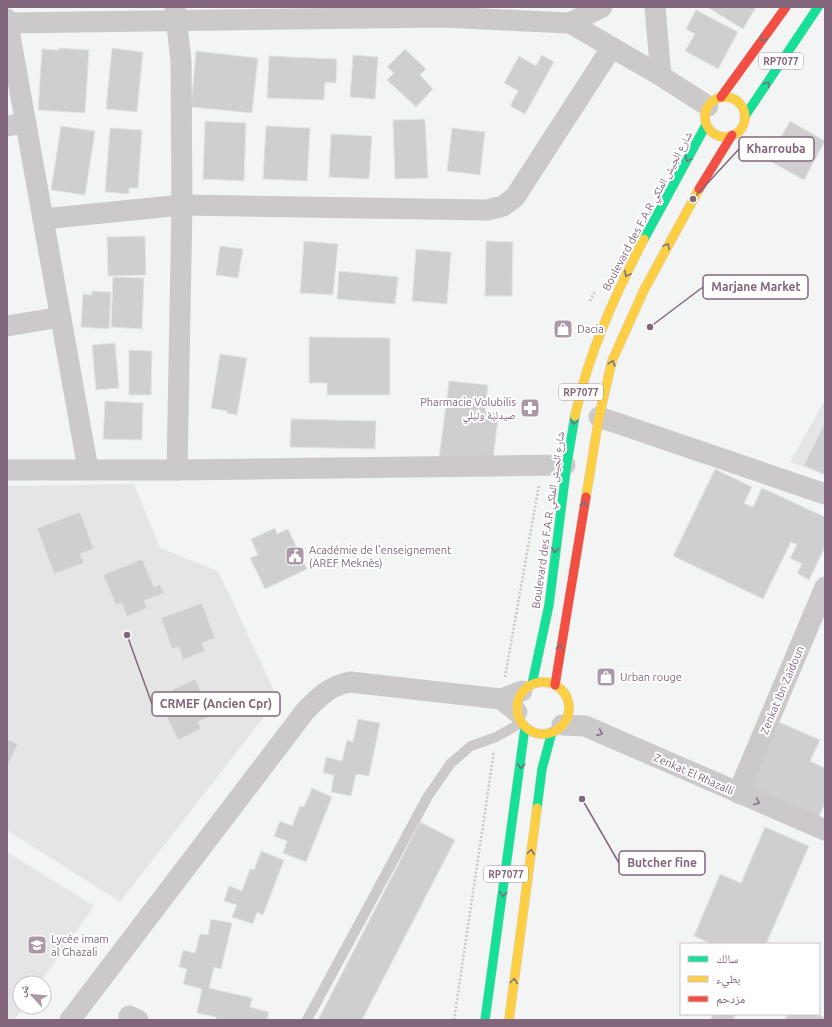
<svg xmlns="http://www.w3.org/2000/svg" width="832" height="1027" font-family="Ubuntu,'Noto Naskh Arabic',sans-serif">
  <style>
    .built { fill: #e6e5e6 }
    .building { fill: #d0cfd0; stroke: #e3e4e4 }
    .lines { fill: none; stroke-linecap: round; stroke-linejoin: round }
    .fast-casing { stroke: #d2d2d2; stroke-width: 10 }
    .slow-casing { stroke: #d2d2d2; stroke-width: 10 }
    .jam-casing { stroke: #d2d2d2; stroke-width: 10 }
    .path { stroke: #c8c6c8; stroke-width: 2.5; stroke-dasharray: 2 2; stroke-linecap: butt }
    .lane { stroke: #cbc9ca; stroke-width: 10 }
    .street { stroke: #cbc9ca; stroke-width: 21 }
    .fast { stroke: #16e098; stroke-width: 9 }
    .slow { stroke: #ffcf43; stroke-width: 9 }
    .jam { stroke: #f24e42; stroke-width: 9 }
    .oneway { stroke: #77727f }
    .oneway2 { stroke: #897084 }
    .labels { text-anchor: middle; stroke-width: 4; stroke-linejoin: round; paint-order: stroke }
    .shield { fill: #fff; stroke: #a894a3; stroke-width: 1 }
    .shield-label { font-size: 10px; font-weight: bold; fill: #82667c }
    .street-label { font-size: 11px; fill: #82667c; stroke: #fff }
    .poi-label { font-size: 11px; fill: #82667c; stroke: #fff; text-anchor: start }
    .leader { fill: none; stroke: #82667c; stroke-width: 1.5 }
    .callout-dot { fill: #82667c; stroke: #fff; stroke-width: 1.5 }
    .callout { fill: #fff; stroke: #82667c; stroke-width: 1.5 }
    .callout-label { font-size: 12px; text-anchor: middle; font-weight: bold; fill: #82667c }
  </style>
  <rect width="100%" height="100%" fill="#f3f5f4"/>
  <g class="built">
    <polygon points="825,400 825,475 790,462"/>
    <polygon points="134,484 160,548 218,571 278,699 120,902 7,830 7,486"/>
    <polygon points="7,852 94,906 40,983 20,983 20,1007 23,1007 14,1020 7,1020"/>
  </g>
  <g class="building">
    <polygon points="707,7 756,7 743,29"/>
    <polygon points="696,10 738,32 718,69 685,51 695,34 686,29"/>
    <polygon points="59,48 89,50 85,113 38,110 42,49 59,50"/>
    <polygon points="112,48 143,52 137,112 106,109"/>
    <polygon points="405,49 426,69 420,75 433,89 416,107 387,80 394,73 387,67"/>
    <polygon points="196,51 258,58 252,113 191,107"/>
    <polygon points="353,55 378,57 375,99 350,97"/>
    <polygon points="542,55 554,62 525,114 510,106 518,91 504,83 519,56 536,66"/>
    <polygon points="269,56 337,59 336,83 325,82 324,100 267,98"/>
    <polygon points="425,119 428,178 395,179 393,120"/>
    <polygon points="205,121 246,123 244,181 203,179"/>
    <polygon points="790,121 825,141 804,180 768,160"/>
    <polygon points="61,126 95,131 85,195 51,190"/>
    <polygon points="266,126 310,128 307,181 263,179"/>
    <polygon points="110,128 142,130 138,188 129,188 129,194 105,192"/>
    <polygon points="452,128 485,132 480,175 447,171"/>
    <polygon points="331,134 372,136 369,179 329,177"/>
    <polygon points="145,236 146,275 108,276 107,237"/>
    <polygon points="304,241 338,244 333,295 300,293"/>
    <polygon points="486,241 513,242 512,296 485,296"/>
    <polygon points="220,246 243,249 238,278 216,275"/>
    <polygon points="416,249 451,252 447,304 412,301"/>
    <polygon points="339,271 398,277 395,304 337,299"/>
    <polygon points="113,277 144,278 142,329 111,327"/>
    <polygon points="92,291 111,292 109,329 81,327 83,294 92,295"/>
    <polygon points="309,337 390,338 390,395 327,395 327,383 309,383"/>
    <polygon points="115,343 119,388 96,390 92,345"/>
    <polygon points="129,350 152,351 151,395 129,395"/>
    <polygon points="220,354 247,358 237,415 227,413 227,411 211,408"/>
    <polygon points="449,381 488,385 485,411 499,413 492,465 439,459"/>
    <polygon points="105,401 143,403 142,440 103,439"/>
    <polygon points="291,419 376,421 375,449 290,447"/>
    <polygon points="825,422 825,475 804,465"/>
    <polygon points="715,469 752,487 744,503 753,507 762,488 825,517 825,547 809,580 797,573 802,564 790,558 797,545 791,542 763,599 673,556"/>
    <polygon points="80,512 94,549 80,554 84,563 54,574 37,528"/>
    <polygon points="275,528 277,534 288,529 307,569 265,589 250,558 258,555 251,539"/>
    <polygon points="142,559 154,587 160,584 164,593 144,601 147,608 127,617 122,603 116,605 103,575"/>
    <polygon points="202,603 215,638 202,643 205,651 183,660 179,647 172,649 161,618"/>
    <polygon points="195,679 213,715 198,722 201,729 178,740 157,697"/>
    <polygon points="358,719 380,723 369,776 356,774 351,796 331,792 334,775 323,773 326,757 342,761 347,740 353,742"/>
    <polygon points="779,722 820,740 810,761 825,768 825,803 818,819 749,787"/>
    <polygon points="7,739 18,744 7,767"/>
    <polygon points="312,788 332,797 306,862 283,853 287,841 274,836 280,821 292,826 300,806 304,807"/>
    <polygon points="420,822 455,840 362,1020 318,1020"/>
    <polygon points="765,827 809,846 766,944 711,944 694,936 720,874 741,883"/>
    <polygon points="261,851 284,860 263,915 257,912 253,924 232,917 237,905 224,901 229,886 242,891 250,869 254,870"/>
    <polygon points="211,919 232,923 221,969 214,967 209,988 252,998 250,1007 269,1012 267,1020 216,1020 216,1017 197,1013 202,989 183,984 187,969 179,967 183,950 195,953 200,934 208,935"/>
    <polygon points="713,1014 736,1014 733,1020 710,1020"/>
    <polygon points="788,1014 817,1014 825,1018 825,1020 785,1020"/>
  </g>
  <g class="lines">
    <defs>
      <g id="fast">
        <polyline points="745,116 818,7"/>
        <polyline points="644,239 706,125"/>
        <polyline points="532,684 549,605 567,463 575,416"/>
        <polyline points="537,808 542,769 552,732"/>
        <polyline points="485,1020 525,727"/>
      </g>
      <g id="slow">
        <circle cx="725" cy="117" r="20"/>
        <path d="M575,416C588,354 615,295 644,239"/>
        <polyline points="586,497 599,417 612,361 644,290 699,189"/>
        <circle cx="543" cy="708" r="26"/>
        <polyline points="509,1020 537,808"/>
      </g>
      <g id="jam">
        <polyline points="721,97 786,7"/>
        <polyline points="699,189 732,135"/>
        <polyline points="555,685 586,497"/>
      </g>
    </defs>
    <use href="#fast" class="fast-casing"/>
    <use href="#slow" class="slow-casing"/>
    <use href="#jam" class="jam-casing"/>
    <g class="path">
      <polyline points="590,301 595,291"/>
      <polyline points="505,677 539,485"/>
      <polyline points="454,1020 494,751"/>
    </g>
    <polyline class="lane" points="307,1020 428,796 451,763 471,746 496,737 521,723"/>
    <g class="street">
      <polyline points="655,7 661,76"/>
      <polyline points="175,8 181,61 182,205 177,470"/>
      <polyline points="7,19 88,469"/>
      <polyline points="7,23 441,17 570,23 661,76 708,106"/>
      <polyline points="570,23 602,7"/>
      <polyline points="7,126 26,123"/>
      <polyline points="43,219 182,205 487,210 503,206 515,197 612,47"/>
      <polyline points="7,326 61,317"/>
      <polyline points="599,417 825,494"/>
      <polyline points="7,470 177,470 565,465"/>
      <polyline points="517,712 501,699 522,691"/>
      <polyline points="562,725 585,726 825,830"/>
      <polyline points="738,793 825,587"/>
      <polyline points="129,1016 138,1020"/>
      <path d="M70,1020L306,710C319,697 331,685 350,682L501,699"/>
    </g>
    <use href="#fast" class="fast"/>
    <use href="#slow" class="slow"/>
    <use href="#jam" class="jam"/>
  </g>
  <defs><path id="oneway-chevron" d="M-2-3.5L2.5 0L-2 3.5" fill="none" stroke-width="1.6" stroke-linecap="round" stroke-linejoin="round"/></defs>
  <g class="oneway">
    <use href="#oneway-chevron" transform="translate(763 39) rotate(125)"/>
    <use href="#oneway-chevron" transform="translate(767 84) rotate(-56)"/>
    <use href="#oneway-chevron" transform="translate(688 159) rotate(118)"/>
    <use href="#oneway-chevron" transform="translate(667 246) rotate(-62)"/>
    <use href="#oneway-chevron" transform="translate(627 274) rotate(118)"/>
    <use href="#oneway-chevron" transform="translate(612 363) rotate(-74)"/>
    <use href="#oneway-chevron" transform="translate(574 422) rotate(101)"/>
    <use href="#oneway-chevron" transform="translate(584 504) rotate(-80)"/>
    <use href="#oneway-chevron" transform="translate(555 550) rotate(97)"/>
    <use href="#oneway-chevron" transform="translate(560 647) rotate(-82)"/>
    <use href="#oneway-chevron" transform="translate(521 766) rotate(97)"/>
    <use href="#oneway-chevron" transform="translate(531 852) rotate(-82)"/>
    <use href="#oneway-chevron" transform="translate(503 894) rotate(98)"/>
    <use href="#oneway-chevron" transform="translate(514 981) rotate(-82)"/>
  </g>
  <g class="oneway2">
    <use href="#oneway-chevron" transform="translate(600 733) rotate(24)"/>
    <use href="#oneway-chevron" transform="translate(757 802) rotate(23)"/>
  </g>
  <defs>
    <symbol id="shop-square" viewBox="-11 -11 22 22"><rect x="-9" y="-9" width="18" height="18" rx="4" fill="#aa98a6" stroke="#fff"/><path d="M-5-2.5h2.3a2.7 3.5 0 0 1 5.4 0H5L5.5 6h-11ZM-1.5-2.5h3a1.5 2.3 0 0 0-3 0Z" fill="#fff"/></symbol>
    <symbol id="pharmacy-square" viewBox="-11 -11 22 22"><rect x="-9" y="-9" width="18" height="18" rx="4" fill="#aa98a6" stroke="#fff"/><path d="M-2-6h4v4h4v4h-4v4h-4v-4h-4v-4h4Z" fill="#fff"/></symbol>
    <symbol id="civic-square" viewBox="-11 -11 22 22"><rect x="-9" y="-9" width="18" height="18" rx="4" fill="#aa98a6" stroke="#fff"/><path d="M-.6-6.5H3V-4.5H.6V-3L4-1V1h2V6H-6V1h2V-1L-.6-3ZM-1.2 2.5V6h2.4V2.5Z" fill="#fff"/></symbol>
    <symbol id="university-square" viewBox="-11 -11 22 22"><rect x="-9" y="-9" width="18" height="18" rx="4" fill="#aa98a6" stroke="#fff"/><path d="M0-5L7-2L0 1L-7-2ZM-4 1L0 2.5L4 1V4Q0 6-4 4Z" fill="#fff"/></symbol>
  </defs>
  <g fill-rule="evenodd">
    <use href="#shop-square" x="552" y="318" width="22" height="22"/>
    <use href="#pharmacy-square" x="519" y="397" width="22" height="22"/>
    <use href="#civic-square" x="284" y="545" width="22" height="22"/>
    <use href="#shop-square" x="595" y="666" width="22" height="22"/>
    <use href="#university-square" x="26" y="934" width="22" height="22"/>
  </g>
  <g class="labels">
    <g class="shield">
      <rect x="759" y="53" width="44" height="16" rx="3"/>
      <rect x="559" y="384" width="44" height="16" rx="3"/>
      <rect x="484" y="866" width="44" height="16" rx="3"/>
    </g>
    <g class="shield-label">
      <text x="781" y="65">RP7077</text>
      <text x="581" y="396">RP7077</text>
      <text x="506" y="878">RP7077</text>
    </g>
    <g class="street-label">
      <text transform="translate(647 211) rotate(-62)" y="4">Boulevard des F.A.R شارع الجيش الملكي</text>
      <text transform="translate(548 520) rotate(-82)" y="4">Boulevard des F.A.R شارع الجيش الملكي</text>
      <text transform="translate(782 690) rotate(-67)" y="4">Zenkat Ibn Zaïdoun</text>
      <text transform="translate(694 774) rotate(24)" y="4">Zenkat El Rhazalli</text>
    </g>
    <g class="poi-label">
      <text x="577" y="333">Dacia</text>
      <text x="516" y="406" text-anchor="end">Pharmacie Volubilis<tspan x="516" dy="13">صيدلية وليلي</tspan></text>
      <text x="309" y="554">Académie de l'enseignement<tspan x="309" dy="13">(AREF Meknès)</tspan></text>
      <text x="620" y="681">Urban rouge</text>
      <text x="51" y="943">Lycée imam<tspan x="51" dy="13">al Ghazali</tspan></text>
    </g>
  </g>
  <path class="leader" d="M693 199L739 149M650 327L703 287M127 635L152 704M582 799L619 863"/>
  <g class="callout-dot">
    <circle cx="693" cy="199" r="4"/>
    <circle cx="650" cy="327" r="4"/>
    <circle cx="127" cy="635" r="4"/>
    <circle cx="582" cy="799" r="4"/>
  </g>
  <g class="callout">
    <rect x="739" y="137" width="75" height="24" rx="4"/>
    <rect x="703" y="275" width="105" height="24" rx="4"/>
    <rect x="152" y="692" width="128" height="24" rx="4"/>
    <rect x="619" y="851" width="86" height="24" rx="4"/>
  </g>
  <g class="callout-label">
    <text x="776" y="153">Kharrouba</text>
    <text x="756" y="291">Marjane Market</text>
    <text x="216" y="708">CRMEF (Ancien Cpr)</text>
    <text x="662" y="867">Butcher fine</text>
  </g>
  <rect width="832" height="1027" fill="none" stroke="#82667c" stroke-width="16"/>
  <rect x="680" y="943" width="140" height="72" fill="#ffffff" stroke="#cdc2cb"/>
  <rect x="688" y="956" width="20" height="6" fill="#16e098" stroke="#cdc2cb"/>
  <text x="716" y="963" font-size="12" fill="#82667c">سالك</text>
  <rect x="688" y="976" width="20" height="6" fill="#ffcf43" stroke="#cdc2cb"/>
  <text x="716" y="983" font-size="12" fill="#82667c">بطيء</text>
  <rect x="688" y="996" width="20" height="6" fill="#f24e42" stroke="#cdc2cb"/>
  <text x="716" y="1003" font-size="12" fill="#82667c">مزدحم</text>
  <g transform="translate(32 995) rotate(297)"><circle r="19" fill="#ffffff" stroke="#cdc2cb"/>
  <path d="M0-3L7 15L0 10L-7 15Z" fill="#aa98a6"/>
  <text y="-6" font-size="11" font-weight="bold" text-anchor="middle" fill="#82667c">ش</text>
  </g>
</svg>
